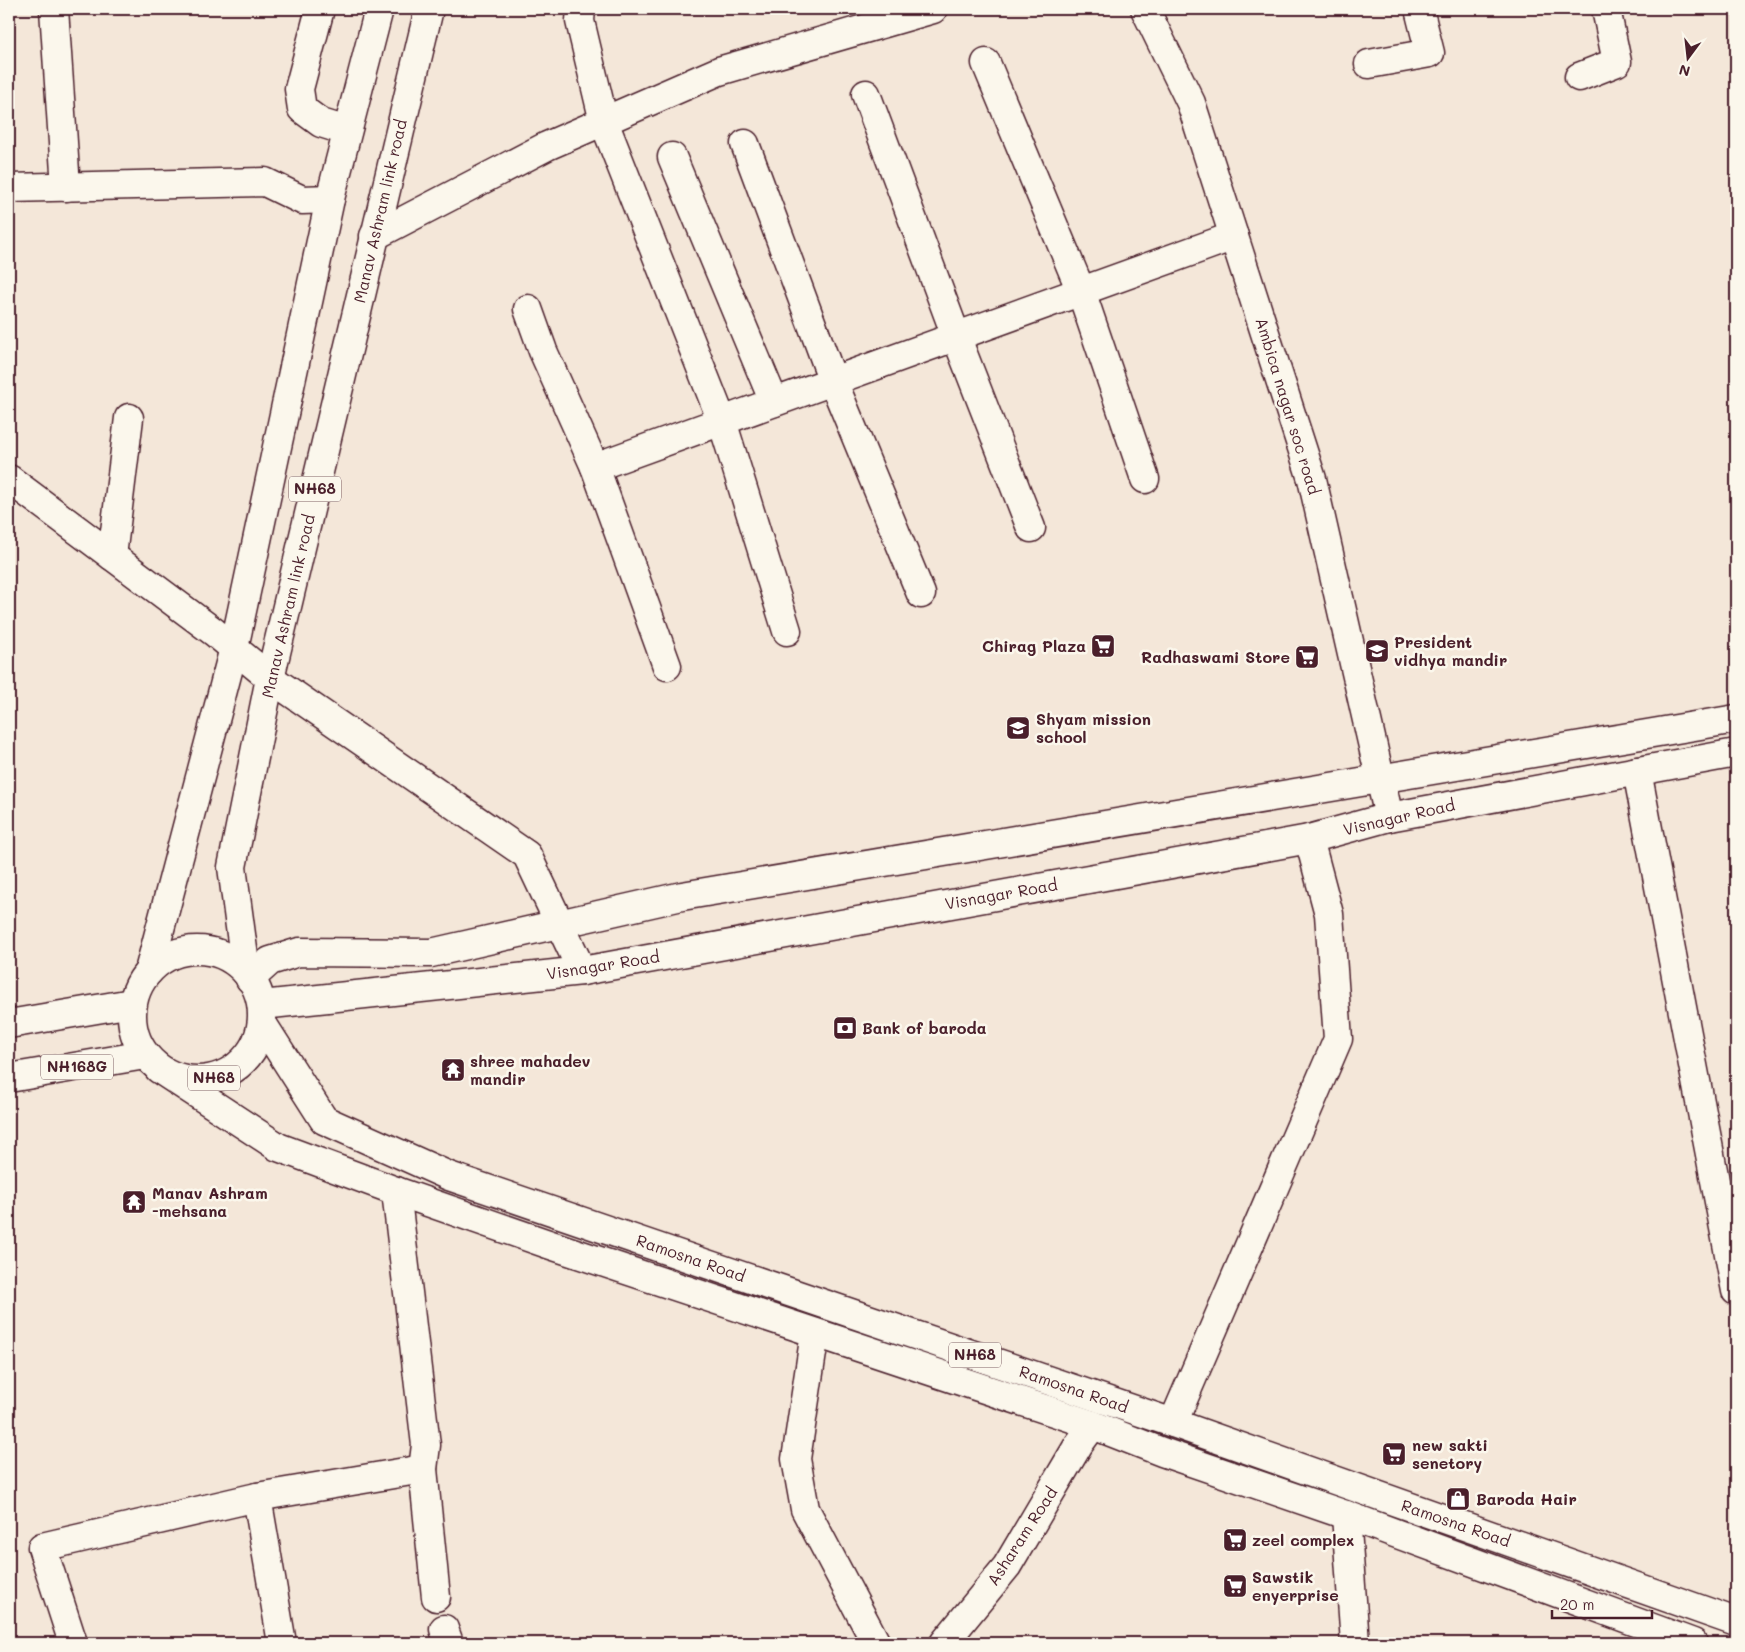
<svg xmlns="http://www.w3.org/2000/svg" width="1745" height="1652" font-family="Mali,sans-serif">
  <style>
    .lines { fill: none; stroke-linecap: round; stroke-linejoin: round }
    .street-casing { stroke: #4a1f2b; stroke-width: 31 }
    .primary-casing { stroke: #4a1f2b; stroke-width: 31 }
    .highway-casing { stroke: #4a1f2b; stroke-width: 31 }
    .street { stroke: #fbf7ec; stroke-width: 28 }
    .primary { stroke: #fbf7ec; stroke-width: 28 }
    .highway { stroke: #fbf7ec; stroke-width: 28 }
    .labels { text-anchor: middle; stroke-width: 5; stroke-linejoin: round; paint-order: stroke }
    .shield { fill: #fbf7ec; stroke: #7f6065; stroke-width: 1 }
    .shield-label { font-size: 15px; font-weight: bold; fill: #4a1f2b }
    .street-label { font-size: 16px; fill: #4a1f2b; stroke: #fbf7ec }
    .poi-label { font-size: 16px; font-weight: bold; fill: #4a1f2b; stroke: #fbf7ec; text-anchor: start }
  </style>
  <rect width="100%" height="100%" fill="#f4e7d9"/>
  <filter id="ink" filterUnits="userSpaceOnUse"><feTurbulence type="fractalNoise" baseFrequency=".02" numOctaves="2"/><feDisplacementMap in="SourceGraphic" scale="10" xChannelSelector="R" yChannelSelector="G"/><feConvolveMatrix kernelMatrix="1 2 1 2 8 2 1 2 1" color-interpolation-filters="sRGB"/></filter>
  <g filter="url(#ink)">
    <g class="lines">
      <defs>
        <g id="street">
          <polyline points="54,9 66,187"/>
          <polyline points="320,9 299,89 302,109 321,123 347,131"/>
          <polyline points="581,9 580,21 604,122 722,421 787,631"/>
          <polyline points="1145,9 1191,103 1312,479 1389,817"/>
          <polyline points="986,63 1081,291 1145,479"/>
          <polyline points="1369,64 1430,53 1419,9"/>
          <polyline points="1579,77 1617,62 1606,9"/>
          <polyline points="866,94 956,336 1031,528"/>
          <polyline points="745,144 833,381 921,594"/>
          <polyline points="672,157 774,402"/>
          <polyline points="9,188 265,182 302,200 330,199"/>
          <polyline points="374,236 547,146 719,71 933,9"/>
          <polyline points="528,309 543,351 595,467 1234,236"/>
          <polyline points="595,467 667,666"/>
          <polyline points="9,479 214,632 270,678 527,855 582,971"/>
          <polyline points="112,556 129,418"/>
          <polyline points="1637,771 1736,1291"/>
          <polyline points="396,1191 426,1445 423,1469 436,1597"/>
          <polyline points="815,1333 796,1459 805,1509 876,1643"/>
          <polyline points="1173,1423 1338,1039 1329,914 1309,839"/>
          <polyline points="1346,1515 1355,1643"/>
          <polyline points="444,1629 449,1643"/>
          <polyline points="73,1643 42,1547 257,1497"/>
          <polyline points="282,1643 257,1497 423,1469"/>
          <polyline points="944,1643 1007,1566 1079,1444 1093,1425"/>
        </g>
        <g id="primary">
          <polyline points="250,979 270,961 299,952 431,953 682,896 1736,719"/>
          <polyline points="262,1005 582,971 1309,839 1389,817 1736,753"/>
        </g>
        <g id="highway">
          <circle cx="197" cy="1015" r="65"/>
          <polyline points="149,971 234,648 330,199 379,9"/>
          <polyline points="246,972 232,867 270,678 429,9"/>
          <polyline points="262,1023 324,1120 449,1176 1173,1423 1736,1622"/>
          <polyline points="9,1024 132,1003"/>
          <polyline points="159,1069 278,1147 396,1191 548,1244 1093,1425 1162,1452 1346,1515 1693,1643"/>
          <polyline points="9,1078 145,1055"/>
        </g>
      </defs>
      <use href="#street" class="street-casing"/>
      <use href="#primary" class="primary-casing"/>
      <use href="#highway" class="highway-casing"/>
      <use href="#street" class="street"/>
      <use href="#primary" class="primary"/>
      <use href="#highway" class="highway"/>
    </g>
  </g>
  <defs>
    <symbol id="supermarket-square" viewBox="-11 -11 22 22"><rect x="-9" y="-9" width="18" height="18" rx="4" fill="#4a1f2b" stroke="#fbf7ec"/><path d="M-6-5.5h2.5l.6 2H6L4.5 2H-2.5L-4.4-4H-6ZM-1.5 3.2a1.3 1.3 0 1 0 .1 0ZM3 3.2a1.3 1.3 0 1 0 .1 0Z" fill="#fff"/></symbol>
    <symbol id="school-square" viewBox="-11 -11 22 22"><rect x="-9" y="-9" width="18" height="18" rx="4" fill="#4a1f2b" stroke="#fbf7ec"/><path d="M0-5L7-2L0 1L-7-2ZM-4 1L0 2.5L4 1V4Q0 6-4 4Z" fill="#fff"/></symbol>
    <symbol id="bank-square" viewBox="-11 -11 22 22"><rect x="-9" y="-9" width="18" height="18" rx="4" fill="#4a1f2b" stroke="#fbf7ec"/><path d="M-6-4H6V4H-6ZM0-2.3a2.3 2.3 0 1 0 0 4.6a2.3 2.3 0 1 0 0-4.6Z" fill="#fff"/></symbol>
    <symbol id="temple-square" viewBox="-11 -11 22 22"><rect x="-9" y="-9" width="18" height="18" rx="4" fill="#4a1f2b" stroke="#fbf7ec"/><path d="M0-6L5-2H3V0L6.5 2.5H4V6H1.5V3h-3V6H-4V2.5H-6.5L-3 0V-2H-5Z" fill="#fff"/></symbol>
    <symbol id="shop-square" viewBox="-11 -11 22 22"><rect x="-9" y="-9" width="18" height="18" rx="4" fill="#4a1f2b" stroke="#fbf7ec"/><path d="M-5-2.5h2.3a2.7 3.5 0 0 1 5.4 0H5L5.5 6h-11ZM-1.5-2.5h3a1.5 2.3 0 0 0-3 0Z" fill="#fff"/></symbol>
  </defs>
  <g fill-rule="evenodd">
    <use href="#supermarket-square" x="1089" y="632" width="28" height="28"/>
    <use href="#school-square" x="1363" y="637" width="28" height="28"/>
    <use href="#supermarket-square" x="1293" y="643" width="28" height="28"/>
    <use href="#school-square" x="1004" y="714" width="28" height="28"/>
    <use href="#bank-square" x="831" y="1014" width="28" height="28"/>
    <use href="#temple-square" x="439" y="1056" width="28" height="28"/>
    <use href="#temple-square" x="120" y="1188" width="28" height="28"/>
    <use href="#supermarket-square" x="1380" y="1440" width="28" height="28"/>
    <use href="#shop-square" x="1444" y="1485" width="28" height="28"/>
    <use href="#supermarket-square" x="1221" y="1526" width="28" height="28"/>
    <use href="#supermarket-square" x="1221" y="1572" width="28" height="28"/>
  </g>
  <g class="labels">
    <g class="shield">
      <rect x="289" y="476.5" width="52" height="25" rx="4"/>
      <rect x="41" y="1054.5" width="72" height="25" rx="4"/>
      <rect x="188" y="1065.5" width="52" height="25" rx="4"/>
      <rect x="949" y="1342.5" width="52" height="25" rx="4"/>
    </g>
    <g class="shield-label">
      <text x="315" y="494">NH68</text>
      <text x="77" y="1072">NH168G</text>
      <text x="214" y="1083">NH68</text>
      <text x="975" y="1360">NH68</text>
    </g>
    <g class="street-label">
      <text transform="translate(380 211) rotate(-77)" y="6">Manav Ashram link road</text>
      <text transform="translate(1288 406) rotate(73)" y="6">Ambica nagar soc road</text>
      <text transform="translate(288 606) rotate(-77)" y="6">Manav Ashram link road</text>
      <text transform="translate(1399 817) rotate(-13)" y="6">Visnagar Road</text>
      <text transform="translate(1001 894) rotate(-10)" y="6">Visnagar Road</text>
      <text transform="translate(603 965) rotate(-9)" y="6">Visnagar Road</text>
      <text transform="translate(691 1258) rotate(19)" y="6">Ramosna Road</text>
      <text transform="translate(1074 1389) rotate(19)" y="6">Ramosna Road</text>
      <text transform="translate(1456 1523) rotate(19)" y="6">Ramosna Road</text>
      <text transform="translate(1022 1536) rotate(-57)" y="6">Asharam Road</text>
    </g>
    <g class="poi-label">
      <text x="1394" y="648">President<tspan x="1394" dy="18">vidhya mandir</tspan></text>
      <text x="1086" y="652" text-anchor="end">Chirag Plaza</text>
      <text x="1290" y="663" text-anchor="end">Radhaswami Store</text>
      <text x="1036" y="725">Shyam mission<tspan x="1036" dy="18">school</tspan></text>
      <text x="862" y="1034">Bank of baroda</text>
      <text x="470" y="1067">shree mahadev<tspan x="470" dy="18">mandir</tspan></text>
      <text x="152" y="1199">Manav Ashram<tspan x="152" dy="18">-mehsana</tspan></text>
      <text x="1412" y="1451">new sakti<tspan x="1412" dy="18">senetory</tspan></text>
      <text x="1476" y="1505">Baroda Hair</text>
      <text x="1252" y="1546">zeel complex</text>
      <text x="1252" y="1583">Sawstik<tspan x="1252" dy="18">enyerprise</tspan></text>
    </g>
  </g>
  <rect width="1745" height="1652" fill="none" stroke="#fbf7ec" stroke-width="30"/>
  <rect x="15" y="15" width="1715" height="1622" fill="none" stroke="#4a1f2b" stroke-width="2" filter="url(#ink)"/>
  <g transform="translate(1688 58) rotate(195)" stroke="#fbf7ec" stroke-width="4" paint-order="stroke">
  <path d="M0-4L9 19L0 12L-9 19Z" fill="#4a1f2b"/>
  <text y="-8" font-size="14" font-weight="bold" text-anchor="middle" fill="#4a1f2b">N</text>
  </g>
  <path d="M1552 1610v8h100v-8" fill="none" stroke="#4a1f2b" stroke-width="2.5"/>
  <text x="1560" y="1610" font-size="15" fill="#4a1f2b" stroke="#fbf7ec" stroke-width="4" paint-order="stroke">20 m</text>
</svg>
